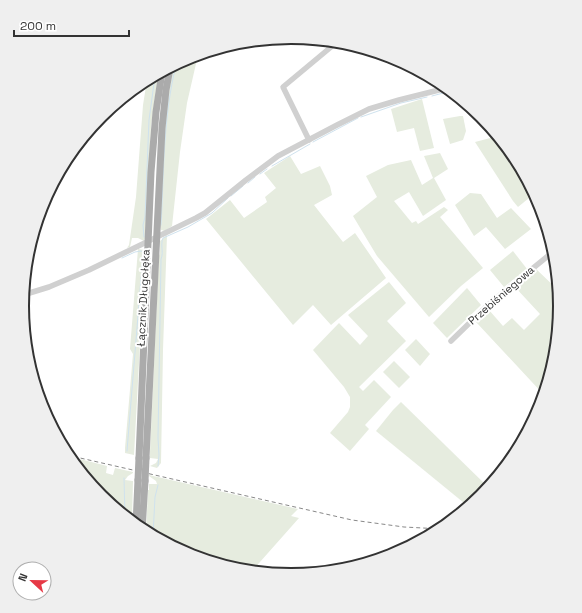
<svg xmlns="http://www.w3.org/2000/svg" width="582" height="613" font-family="'Space Grotesk',sans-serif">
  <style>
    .green { fill: #e6ecdf }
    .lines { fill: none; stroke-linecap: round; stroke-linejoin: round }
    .stream { stroke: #cfe2ee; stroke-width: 1 }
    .minor { stroke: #d0d0d0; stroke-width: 5.5 }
    .major { stroke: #ababab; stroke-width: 7 }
    .rail { stroke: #888; stroke-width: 1; stroke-dasharray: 4 3; stroke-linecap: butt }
    .major-bridge { stroke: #ababab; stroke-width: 7 }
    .labels { text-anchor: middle; stroke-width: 4; stroke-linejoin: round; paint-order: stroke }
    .street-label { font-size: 11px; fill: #333; stroke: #fff }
    .rim { fill: none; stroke: #333; stroke-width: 2 }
  </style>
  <rect width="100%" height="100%" fill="#fff"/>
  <g class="green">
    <path d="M198,55L187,103L180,152L172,226L165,231L161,230L160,226C162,173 162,118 174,66L188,58Z"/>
    <polygon points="158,74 151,127 145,239 144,241 138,238 132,238 130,247 127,248 129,245 136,197 143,105 147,80"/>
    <polygon points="422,99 434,148 420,151 414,128 397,132 391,109"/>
    <polygon points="460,116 463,116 466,131 463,140 450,144 443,119"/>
    <polygon points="498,136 515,157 534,194 518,207 513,201 475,142"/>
    <polygon points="440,153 448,169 434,178 446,200 423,216 409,192 394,201 412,223 416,221 418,224 444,207 448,210 440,217 483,268 461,286 429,317 377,256 353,216 377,197 366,176 388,165 411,160 422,185 433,178 424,156"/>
    <polygon points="290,156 301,174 320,166 330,186 332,195 314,205 343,242 355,233 386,278 331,325 313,305 293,325 206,219 230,200 244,218 267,202 265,197 276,188 264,173"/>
    <polygon points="470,193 481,194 497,218 511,208 531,229 505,249 486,227 474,236 455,205"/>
    <polygon points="167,235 163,350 161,463 157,468 150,466 156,463 158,459 150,458 150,452 159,256 160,253 160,241"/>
    <polygon points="138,249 144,250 145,252 134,455 125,453 125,448 133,354 130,349"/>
    <polygon points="513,251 527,269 504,287 490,270"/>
    <polygon points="535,268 558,290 560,307 555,359 544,395 476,322 489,310 503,326 512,318 524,330 540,314 514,286"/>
    <polygon points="389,282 406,303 387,321 406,341 359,387 363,391 374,380 391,397 365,425 369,429 350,451 330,433 348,412 350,407 350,397 344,387 313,350 339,323 360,345 368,336 348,315"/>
    <polygon points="467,288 481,305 447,338 433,323"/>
    <polygon points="416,339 430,354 420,366 405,350"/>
    <polygon points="394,361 410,377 399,388 383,372"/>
    <polygon points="401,402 489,488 481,497 469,507 376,431 393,410"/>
    <polygon points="68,456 107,466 106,473 113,475 115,468 133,472 133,473 128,476 125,480 133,481 132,522 101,497"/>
    <polygon points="149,475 298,509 291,516 299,518 251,572 238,570 188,555 146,533 148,490 149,490 149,484 157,484 156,481 149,476"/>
  </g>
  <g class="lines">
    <g class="stream">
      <polyline points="451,92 451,91"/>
      <polyline points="432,96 447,92"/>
      <polyline points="361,117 401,103 427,97"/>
      <polyline points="313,142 358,118"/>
      <polyline points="272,166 310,144"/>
      <polyline points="260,174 267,169"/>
      <polyline points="248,183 255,177"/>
      <polyline points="231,196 243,186"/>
      <path d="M161,225C164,172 163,117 176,65"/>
      <polyline points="144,237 143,225 145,217 149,120 155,76"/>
      <polyline points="122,258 135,252 141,251 143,252 143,254 127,451"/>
      <path d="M158,466L159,455L158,438L161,259C164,252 160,245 163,238L188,227L212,213L228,198"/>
      <polyline points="124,478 125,516"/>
      <polyline points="153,536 155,497 158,485"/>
    </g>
    <g class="minor">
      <polyline points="309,140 283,87 337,42"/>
      <polyline points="23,295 49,287 89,270 196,218 205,213 246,180 278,156 337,125 369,109 399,100 447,88"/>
      <polyline points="451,341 488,305 554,251"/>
    </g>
    <g class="major">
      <polyline points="139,458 151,172 156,112 162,72"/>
      <polyline points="146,458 162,128 166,90 170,68"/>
      <polyline points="136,525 138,480"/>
      <polyline points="142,531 145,481"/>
    </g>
    <polyline class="rail" points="67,455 352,520 404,527 442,529"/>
    <g class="major-bridge">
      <polyline points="138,480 139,458"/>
      <polyline points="145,481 146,458"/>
    </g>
  </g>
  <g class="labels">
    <g class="street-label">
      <text transform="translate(501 295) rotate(-41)" y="4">Przebiśniegowa</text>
      <text transform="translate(143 298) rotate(-87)" y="4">Łącznik Długołęka</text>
    </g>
  </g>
  <path d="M0 0H582V613H0ZM29 306a262 262 0 1 1 524 0a262 262 0 1 1-524 0Z" fill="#efefef" fill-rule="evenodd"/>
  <path class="rim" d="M29 306a262 262 0 1 1 524 0a262 262 0 1 1-524 0Z"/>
  <g transform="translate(32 581) rotate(292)"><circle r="19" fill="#ffffff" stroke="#adadad"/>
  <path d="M0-3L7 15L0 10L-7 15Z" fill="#e63946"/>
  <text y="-6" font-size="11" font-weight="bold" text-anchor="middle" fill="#333333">N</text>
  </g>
  <path d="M14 30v6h115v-6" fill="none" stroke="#333333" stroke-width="2"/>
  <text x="20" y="30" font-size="12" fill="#333333" stroke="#ffffff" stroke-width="3" paint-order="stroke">200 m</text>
</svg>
